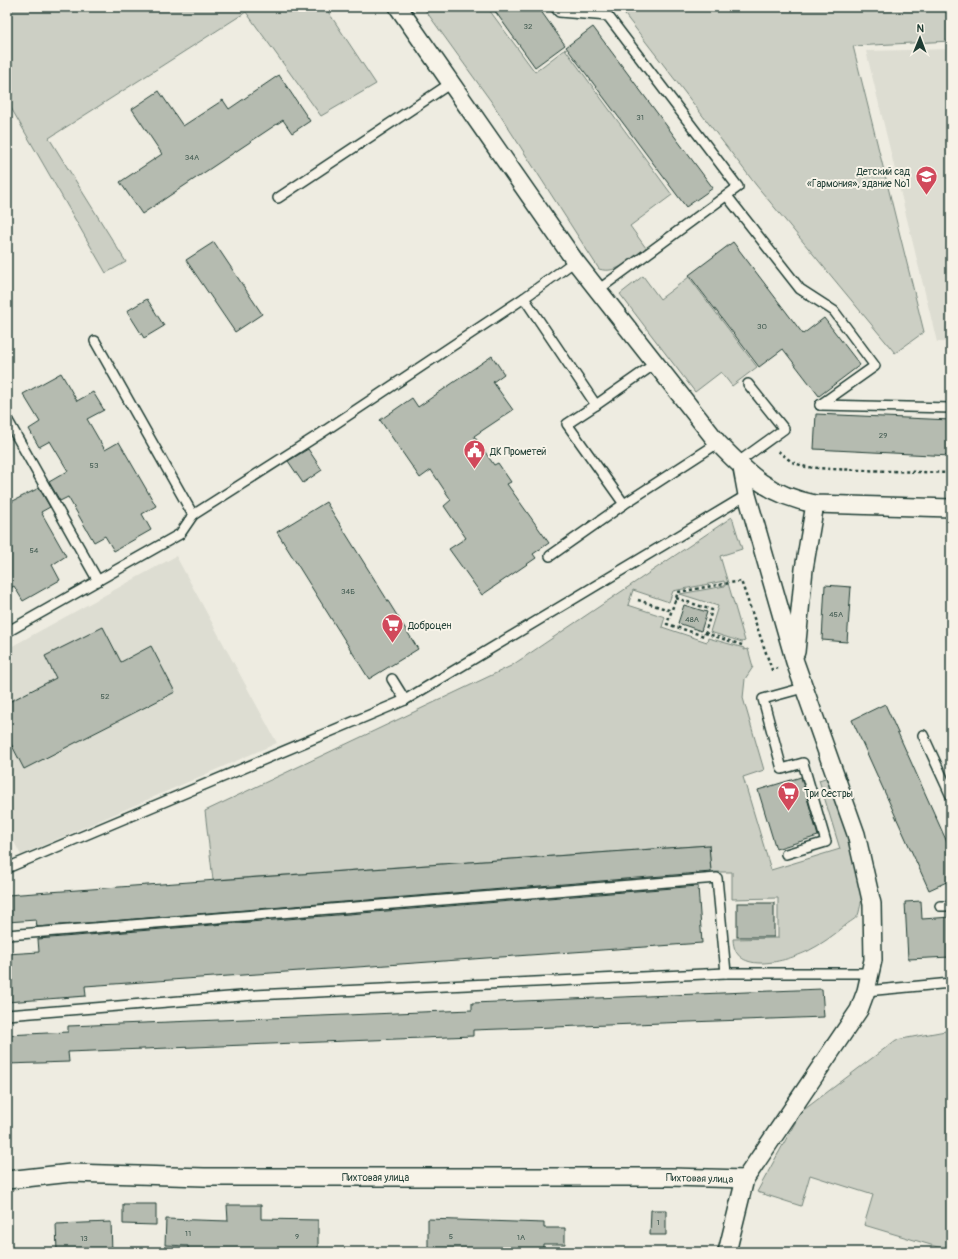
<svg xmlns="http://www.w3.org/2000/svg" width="958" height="1259" font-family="Pangolin,sans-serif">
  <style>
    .built { fill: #ddddd2 }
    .green { fill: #cccfc4; stroke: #76867c }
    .building { fill: #b5bbb0; stroke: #1f3d34 }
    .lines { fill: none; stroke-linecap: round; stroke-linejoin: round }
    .lane-casing { stroke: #1f3d34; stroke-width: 12 }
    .street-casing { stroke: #1f3d34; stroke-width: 20 }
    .path { stroke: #1f3d34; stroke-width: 2.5; stroke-dasharray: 3 3; stroke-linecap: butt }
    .lane { stroke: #f7f3e8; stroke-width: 9 }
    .street { stroke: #f7f3e8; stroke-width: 17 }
    .labels { text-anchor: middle; stroke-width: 4; stroke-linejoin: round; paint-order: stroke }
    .number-label { font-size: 8px; fill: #445c53 }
    .poi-label { font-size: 10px; fill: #1f3d34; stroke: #f7f3e8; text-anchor: start }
    .street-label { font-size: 10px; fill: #1f3d34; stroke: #f7f3e8 }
  </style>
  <rect width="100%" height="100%" fill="#eeece1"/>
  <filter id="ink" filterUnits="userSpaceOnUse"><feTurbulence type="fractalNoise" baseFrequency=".025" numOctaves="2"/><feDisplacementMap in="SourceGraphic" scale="8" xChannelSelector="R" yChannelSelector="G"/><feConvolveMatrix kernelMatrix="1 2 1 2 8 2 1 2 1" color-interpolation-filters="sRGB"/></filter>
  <g filter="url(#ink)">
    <g class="built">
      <polygon points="951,49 951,342 937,342 866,51"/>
      <polygon points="176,556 277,743 21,855 7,829 7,649"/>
    </g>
    <g class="green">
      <polygon points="7,7 325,7 376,84 321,116 246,12 49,138 126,262 106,273 7,101"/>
      <path d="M423,7H487L535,72L565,49L672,195L630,226L646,248C633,258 617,275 599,269L493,104Z"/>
      <polygon points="619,7 951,7 951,41 853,46 924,332 895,353 756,185"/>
      <polygon points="643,276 660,299 689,277 757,367 732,386 721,372 695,392 620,294"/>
      <path d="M732,517L742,549L720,556L745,641L742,642L710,632L718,606L680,594L725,586L724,581L673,591L669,602L633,590L628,605L665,617L662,627L707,642L708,638L744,648V650L748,649L753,667L745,679L743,698L764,770L743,777L771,870L840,849L819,780L828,777C838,806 865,875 861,904C860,907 859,913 858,915C856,919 849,922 846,925C834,935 822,944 808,951C787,961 734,977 733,939L778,938V898L732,899V872H711L709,845L213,880L205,811L511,666Z"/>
      <polygon points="951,1030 951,1251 864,1225 873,1195 810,1175 801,1206 757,1192 801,1112 896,1040"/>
    </g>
    <g class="building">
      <polygon points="492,7 538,7 565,45 535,67"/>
      <polygon points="593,27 713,188 686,207 566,47"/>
      <polygon points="279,75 310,121 292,133 283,120 142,214 120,182 162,154 132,109 159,91 183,126 223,100 229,109"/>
      <polygon points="214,242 262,314 235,332 186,260"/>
      <polygon points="733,242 803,334 824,318 860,365 819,396 783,349 759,367 689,275"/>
      <polygon points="147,299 164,326 144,338 127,311"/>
      <polygon points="492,356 504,374 493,382 513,410 474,436 494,465 498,463 511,482 507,484 549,543 533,554 536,558 482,595 449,549 466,538 444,506 451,500 431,470 420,478 380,420 412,398 418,407"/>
      <polygon points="61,373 77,401 93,392 104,410 87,419 105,450 119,442 156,506 142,514 151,530 114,551 105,536 94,542 68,497 60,501 49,482 68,471 50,441 39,447 29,429 40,422 23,394"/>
      <polygon points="816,414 951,420 951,456 814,449"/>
      <polygon points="308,449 322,470 303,483 288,461"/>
      <polygon points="39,488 50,507 41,512 66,556 52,565 60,580 23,601 14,586 7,590 7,504"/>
      <polygon points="326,502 418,649 369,679 277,532"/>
      <polygon points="825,585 851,587 847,642 822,640"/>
      <polygon points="684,605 707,612 701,631 678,623"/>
      <polygon points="103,627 121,662 151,646 175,692 24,769 7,736 7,703 56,678 45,656"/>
      <polygon points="885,704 951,851 951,880 929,890 852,720"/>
      <polygon points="801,777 818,836 776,849 758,790"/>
      <polygon points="709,845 711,872 37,927 36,920 7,922 7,895"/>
      <polygon points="698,886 702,943 85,986 86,996 7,1002 7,954 39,952 38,939"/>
      <polygon points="921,901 922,919 951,917 951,957 908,959 905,902"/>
      <rect x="737" y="903" width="37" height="34"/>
      <polygon points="822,989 824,1017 473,1030 473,1036 68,1052 69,1062 7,1064 7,1035 68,1032 68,1026 472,1010 472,1003"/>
      <polygon points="123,1204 156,1204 156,1225 123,1224"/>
      <polygon points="227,1205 261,1205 261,1219 318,1220 318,1252 188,1252 188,1246 165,1245 166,1219 228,1221"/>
      <polygon points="651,1210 666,1210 666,1235 650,1235"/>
      <polygon points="428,1219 544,1223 544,1228 565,1228 565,1244 543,1244 543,1252 473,1249 473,1252 428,1252"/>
      <polygon points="111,1222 112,1252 57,1252 56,1224"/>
    </g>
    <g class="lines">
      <defs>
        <g id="lane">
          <polyline points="555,7 559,12 608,16 738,187 598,290"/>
          <polyline points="727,196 800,289 834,311 875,366 820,405"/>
          <polyline points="278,198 451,83"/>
          <polyline points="575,261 524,298 596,405 567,424 624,504 718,443"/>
          <polyline points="95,341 193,515"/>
          <polyline points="596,405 656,363"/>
          <polyline points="820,405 951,408"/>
          <polyline points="7,419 98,581"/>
          <polyline points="737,463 784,429 748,384"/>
          <polyline points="550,556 624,504"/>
          <polyline points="7,632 180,534 193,515 320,434 524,298"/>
          <polyline points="392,679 405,700 747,495"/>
          <polyline points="923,735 951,796"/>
          <polyline points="786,854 826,842 803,763 782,769 763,699 803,688"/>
          <polyline points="7,868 405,700"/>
          <polyline points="940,906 951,906"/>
          <polyline points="7,935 717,878 726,973"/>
          <polyline points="866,991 951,983"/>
          <polyline points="7,1015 254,995 726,973 869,973"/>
        </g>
        <g id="street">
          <path d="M398,7L575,261L718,443C750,476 769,495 815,504L951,508"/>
          <polyline points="796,652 804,569 815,504"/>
          <path id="s1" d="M7,1180L71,1173L204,1177H671L745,1179"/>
          <polyline points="727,1252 745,1179 859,1010 866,991 873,960 872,904 856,834 795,662 747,495 742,468"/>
        </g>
      </defs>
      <use href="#lane" class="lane-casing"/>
      <use href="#street" class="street-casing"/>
      <g class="path">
        <polyline points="778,451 792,462 806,467 830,469 951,473"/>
        <polyline points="676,598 712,610 704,636 667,624 678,592 741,581 772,670 778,668"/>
        <polyline points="638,600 672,611"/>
        <polyline points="705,633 742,645"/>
      </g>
      <use href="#lane" class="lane"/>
      <use href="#street" class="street"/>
    </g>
  </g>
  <defs>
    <symbol id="school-pin" viewBox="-11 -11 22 30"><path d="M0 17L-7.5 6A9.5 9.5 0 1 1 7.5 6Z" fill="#d1495b" stroke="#f7f3e8"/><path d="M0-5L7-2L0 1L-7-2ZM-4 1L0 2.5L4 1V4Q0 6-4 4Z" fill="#fff"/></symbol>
    <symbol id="civic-pin" viewBox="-11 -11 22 30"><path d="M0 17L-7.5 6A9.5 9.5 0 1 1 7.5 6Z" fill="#d1495b" stroke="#f7f3e8"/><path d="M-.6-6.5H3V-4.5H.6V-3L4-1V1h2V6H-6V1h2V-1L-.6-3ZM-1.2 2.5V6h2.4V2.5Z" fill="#fff"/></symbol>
    <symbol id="supermarket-pin" viewBox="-11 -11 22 30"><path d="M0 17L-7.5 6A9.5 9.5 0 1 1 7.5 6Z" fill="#d1495b" stroke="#f7f3e8"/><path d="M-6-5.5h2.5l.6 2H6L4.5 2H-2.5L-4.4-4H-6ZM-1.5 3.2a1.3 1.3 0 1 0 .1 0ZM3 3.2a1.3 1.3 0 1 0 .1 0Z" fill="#fff"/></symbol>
  </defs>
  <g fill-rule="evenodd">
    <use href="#school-pin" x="914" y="164" width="25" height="34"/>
    <use href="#civic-pin" x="462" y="438" width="25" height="34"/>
    <use href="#supermarket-pin" x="380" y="612" width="25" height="34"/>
    <use href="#supermarket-pin" x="776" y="780" width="25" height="34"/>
  </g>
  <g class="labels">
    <g class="number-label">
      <text x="528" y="29">32</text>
      <text x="640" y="120">31</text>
      <text x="192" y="160">34А</text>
      <text x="762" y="329">30</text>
      <text x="883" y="438">29</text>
      <text x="94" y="468">53</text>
      <text x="34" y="553">54</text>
      <text x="348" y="594">34Б</text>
      <text x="836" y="617">45А</text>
      <text x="692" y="622">48А</text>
      <text x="105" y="699">52</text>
      <text x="658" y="1225">1</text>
      <text x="188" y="1236">11</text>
      <text x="297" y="1239">9</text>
      <text x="451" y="1239">5</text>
      <text x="521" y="1240">1А</text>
      <text x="84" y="1241">13</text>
    </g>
    <g class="poi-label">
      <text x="910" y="175" text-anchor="end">Детский сад<tspan x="910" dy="12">«Гармония», здание №1</tspan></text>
      <text x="490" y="455">ДК Прометей</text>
      <text x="408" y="629">Доброцен</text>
      <text x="804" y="797">Три Сестры</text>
    </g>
    <g class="street-label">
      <text dy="4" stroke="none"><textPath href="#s1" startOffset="369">Пихтовая улица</textPath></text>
      <text dy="4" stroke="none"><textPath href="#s1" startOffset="693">Пихтовая улица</textPath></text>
    </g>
  </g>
  <rect width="958" height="1259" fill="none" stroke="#f7f3e8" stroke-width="24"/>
  <rect x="12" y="12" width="934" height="1235" fill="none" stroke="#1f3d34" stroke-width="1.5" filter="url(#ink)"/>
  <g transform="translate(920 38) rotate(1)" stroke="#f7f3e8" stroke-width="3" paint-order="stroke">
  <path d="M0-3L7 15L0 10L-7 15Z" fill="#1f3d34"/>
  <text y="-6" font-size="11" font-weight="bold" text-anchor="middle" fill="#1f3d34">N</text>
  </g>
</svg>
